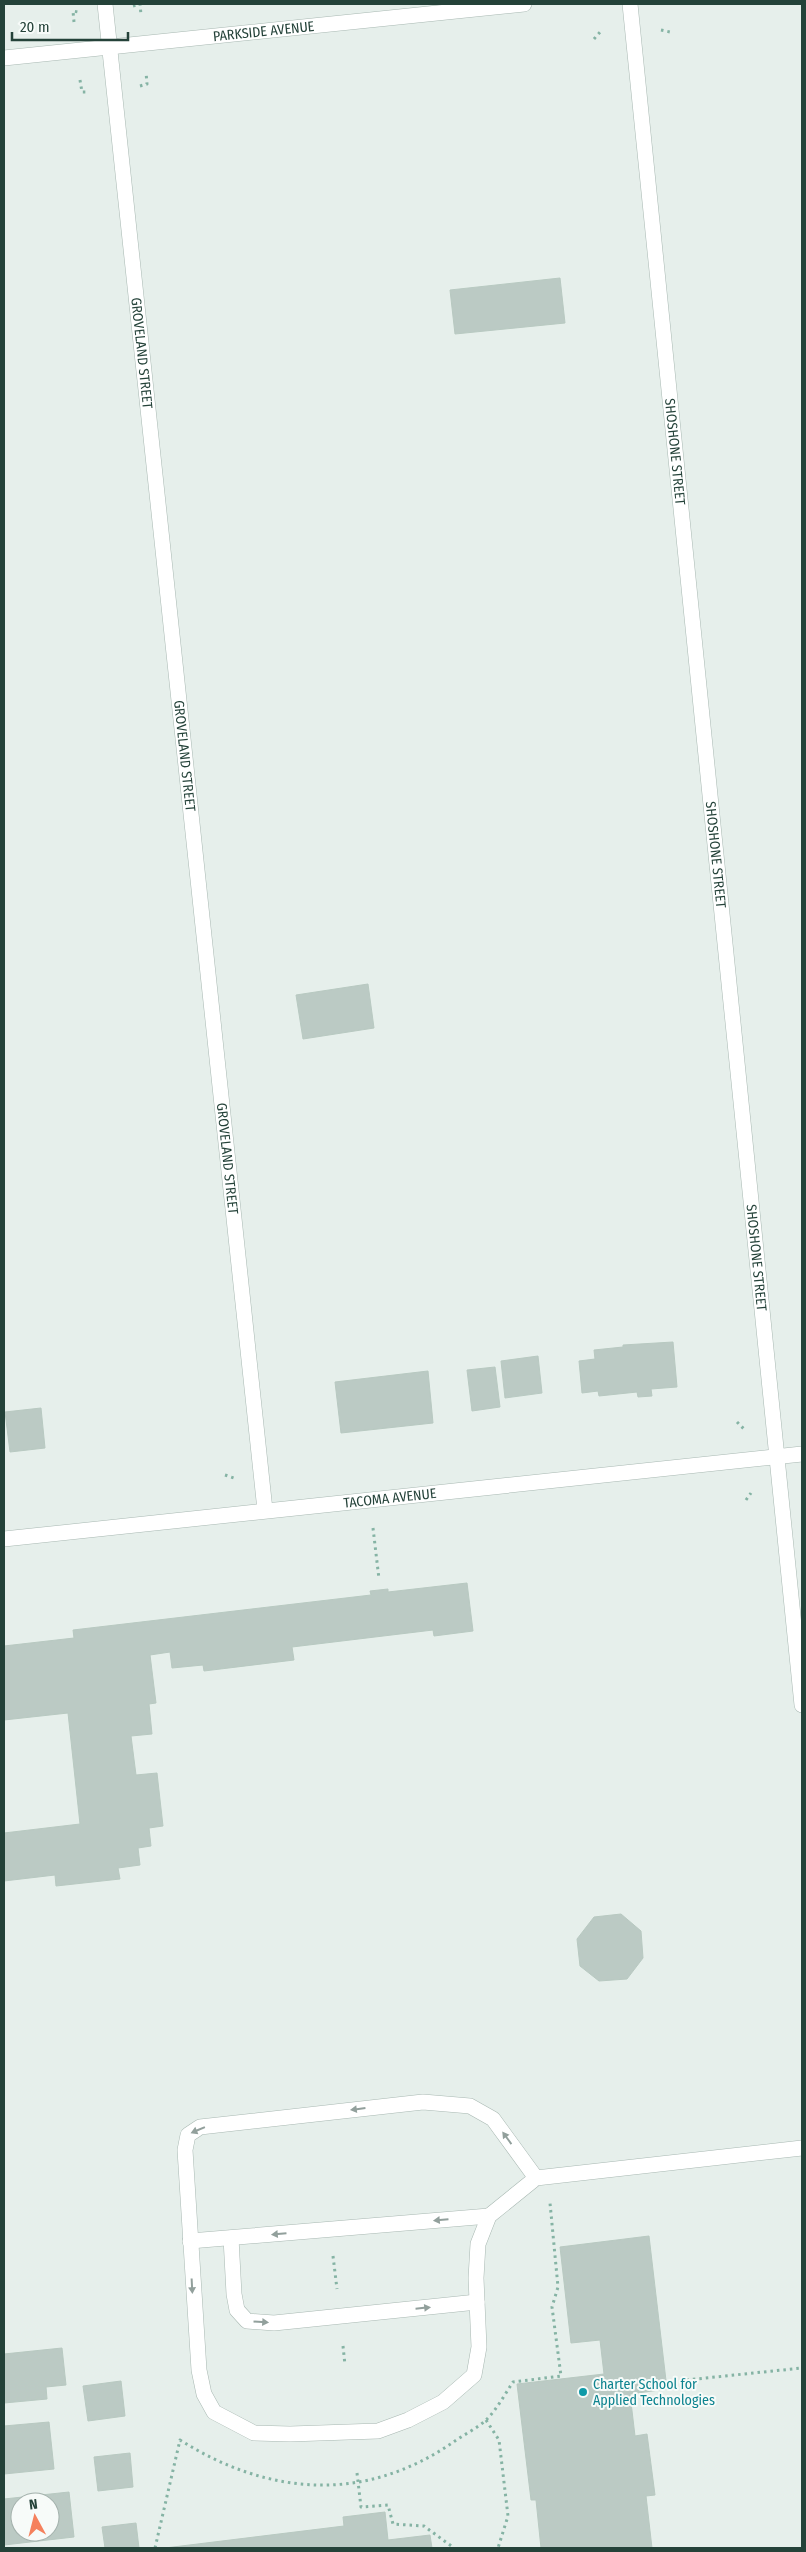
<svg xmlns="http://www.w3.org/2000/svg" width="806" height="2552" font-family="'Fira Sans Condensed',sans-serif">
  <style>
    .building { fill: #bbcac4; stroke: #b8c9c1; fill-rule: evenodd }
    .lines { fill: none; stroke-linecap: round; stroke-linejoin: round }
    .minor-casing { stroke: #a8b8b2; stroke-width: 16 }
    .path { stroke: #85b3a4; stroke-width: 3; stroke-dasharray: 2.5 4; stroke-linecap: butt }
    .minor { stroke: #fff; stroke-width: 15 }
    .oneway { fill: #92a09c }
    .culture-dot { fill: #0f9aa8; stroke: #f7fbf9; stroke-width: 2 }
    .labels { text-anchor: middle; stroke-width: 4; stroke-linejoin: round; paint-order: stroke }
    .street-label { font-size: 14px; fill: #244239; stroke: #f7fbf9 }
    .culture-label { font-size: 14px; fill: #0d838f; stroke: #f7fbf9; text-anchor: start }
  </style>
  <rect width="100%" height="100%" fill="#e6efeb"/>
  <g class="building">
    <polygon points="560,278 565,323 455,334 450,290"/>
    <polygon points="368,984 374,1028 303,1039 296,995"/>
    <polygon points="673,1342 677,1387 651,1389 652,1396 638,1397 637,1392 599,1396 598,1391 582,1393 579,1361 595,1359 594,1350 623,1347 623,1345"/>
    <polygon points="538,1356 542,1393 505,1398 501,1361"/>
    <polygon points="495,1367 500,1407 472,1411 467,1370"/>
    <polygon points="428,1371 433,1423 341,1433 335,1382"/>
    <polygon points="41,1408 45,1448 10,1452 5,1412"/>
    <polygon points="467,1583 473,1631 434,1636 433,1630 292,1647 294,1660 204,1671 203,1665 172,1668 170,1652 150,1655 156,1703 149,1704 152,1734 131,1736 136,1775 157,1773 163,1826 149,1828 151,1846 138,1848 140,1865 118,1868 120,1879 56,1886 55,1875 4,1881 4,1833 80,1824 68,1713 4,1720 4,1646 74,1638 73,1630 371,1595 370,1591 388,1589 388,1592"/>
    <polygon points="621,1914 641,1931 643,1958 627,1979 599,1981 580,1966 577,1939 594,1917"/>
    <polygon points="649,2236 667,2389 630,2394 635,2436 647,2434 655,2495 646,2496 652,2548 541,2548 536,2500 531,2500 517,2384 604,2374 600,2340 571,2343 560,2247"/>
    <polygon points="62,2348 66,2385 46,2387 47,2399 4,2403 4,2354"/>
    <polygon points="121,2381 125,2416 88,2421 83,2386"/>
    <polygon points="49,2422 54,2469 4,2474 4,2426"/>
    <polygon points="130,2453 133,2487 98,2491 94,2457"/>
    <path d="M69,2492L74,2537L4,2545V2499ZM20,2502H50V2532H20Z"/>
    <polygon points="385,2512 388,2540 430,2535 432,2548 165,2548 344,2526 343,2517"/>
    <polygon points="136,2523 139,2548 105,2548 102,2527"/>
  </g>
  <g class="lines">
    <defs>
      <g id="minor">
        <path id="s1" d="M105,4L265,1510"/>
        <path id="s2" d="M630,4L802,1705"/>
        <path id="s3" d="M4,58L524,4"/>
        <path id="s4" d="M4,1539L802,1454"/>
        <polyline points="536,2178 493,2119 470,2106 423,2102 200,2127 188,2135 185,2150 199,2370 204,2394 214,2412 254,2433 290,2434 378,2431 408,2420 443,2402 474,2375 479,2347 476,2278 478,2244 489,2216 536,2178 802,2148"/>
        <polyline points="231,2238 234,2294 237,2310 247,2321 274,2323 477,2302"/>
        <polyline points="190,2241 489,2216"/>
      </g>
    </defs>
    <use href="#minor" class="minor-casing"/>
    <g class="path">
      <polyline points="133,6 140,4 141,15"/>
      <polyline points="74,22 73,11 78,12"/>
      <polyline points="661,30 670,32"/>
      <polyline points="594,39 601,31"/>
      <polyline points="80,80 82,92 87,92"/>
      <polyline points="140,86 147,84 146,72"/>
      <polyline points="737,1422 745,1430"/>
      <polyline points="225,1475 234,1478"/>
      <polyline points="746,1500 751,1493"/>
      <polyline points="373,1528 379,1579"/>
      <polyline points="333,2256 337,2289"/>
      <polyline points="343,2346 345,2365"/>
      <polyline points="667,2382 802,2368"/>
      <polyline points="486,2420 499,2440 508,2516 498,2548"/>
      <polyline points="357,2473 361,2507 388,2505 393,2524 424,2526 454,2548"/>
      <path d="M155,2548L180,2440C269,2496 364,2503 452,2443C463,2435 478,2428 487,2419C497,2409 505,2394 513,2382L561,2376L552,2307L558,2287L550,2203"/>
    </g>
    <use href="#minor" class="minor"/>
  </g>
  <defs><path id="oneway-solid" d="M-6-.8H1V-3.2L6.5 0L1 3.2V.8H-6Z" transform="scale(1.25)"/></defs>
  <g class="oneway">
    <use href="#oneway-solid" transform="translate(358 2109) rotate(173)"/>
    <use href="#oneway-solid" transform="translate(198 2130) rotate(157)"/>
    <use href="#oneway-solid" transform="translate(507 2138) rotate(-126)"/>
    <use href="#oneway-solid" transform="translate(441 2220) rotate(175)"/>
    <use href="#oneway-solid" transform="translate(279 2234) rotate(175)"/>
    <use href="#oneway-solid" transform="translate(192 2286) rotate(87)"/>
    <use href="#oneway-solid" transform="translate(423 2308) rotate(-6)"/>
    <use href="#oneway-solid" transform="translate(261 2322) rotate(4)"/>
  </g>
  <circle class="culture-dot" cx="583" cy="2392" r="5"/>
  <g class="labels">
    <g class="street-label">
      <text dy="5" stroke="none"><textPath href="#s3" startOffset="261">PARKSIDE AVENUE</textPath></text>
      <text dy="5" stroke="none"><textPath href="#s1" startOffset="351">GROVELAND STREET</textPath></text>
      <text dy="5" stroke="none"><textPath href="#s2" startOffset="450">SHOSHONE STREET</textPath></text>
      <text dy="5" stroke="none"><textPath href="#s1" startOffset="756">GROVELAND STREET</textPath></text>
      <text dy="5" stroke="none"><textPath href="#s2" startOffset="855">SHOSHONE STREET</textPath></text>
      <text dy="5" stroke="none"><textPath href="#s1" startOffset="1161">GROVELAND STREET</textPath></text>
      <text dy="5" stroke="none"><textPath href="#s2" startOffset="1260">SHOSHONE STREET</textPath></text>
      <text dy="5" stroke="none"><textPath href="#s4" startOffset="388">TACOMA AVENUE</textPath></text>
    </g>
    <g class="culture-label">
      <text x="593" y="2389">Charter School for<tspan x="593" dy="16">Applied Technologies</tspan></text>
    </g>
  </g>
  <rect width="806" height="2552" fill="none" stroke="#244239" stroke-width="10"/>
  <g transform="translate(35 2517) rotate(353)"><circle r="24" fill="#f7fbf9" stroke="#a3b1ac"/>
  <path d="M0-4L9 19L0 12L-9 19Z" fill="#f5815d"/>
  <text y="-8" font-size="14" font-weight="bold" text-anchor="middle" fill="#244239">N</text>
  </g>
  <path d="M12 32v8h116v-8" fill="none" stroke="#244239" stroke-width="2.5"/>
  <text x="20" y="32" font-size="15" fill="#244239" stroke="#f7fbf9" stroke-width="4" paint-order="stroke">20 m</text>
</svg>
